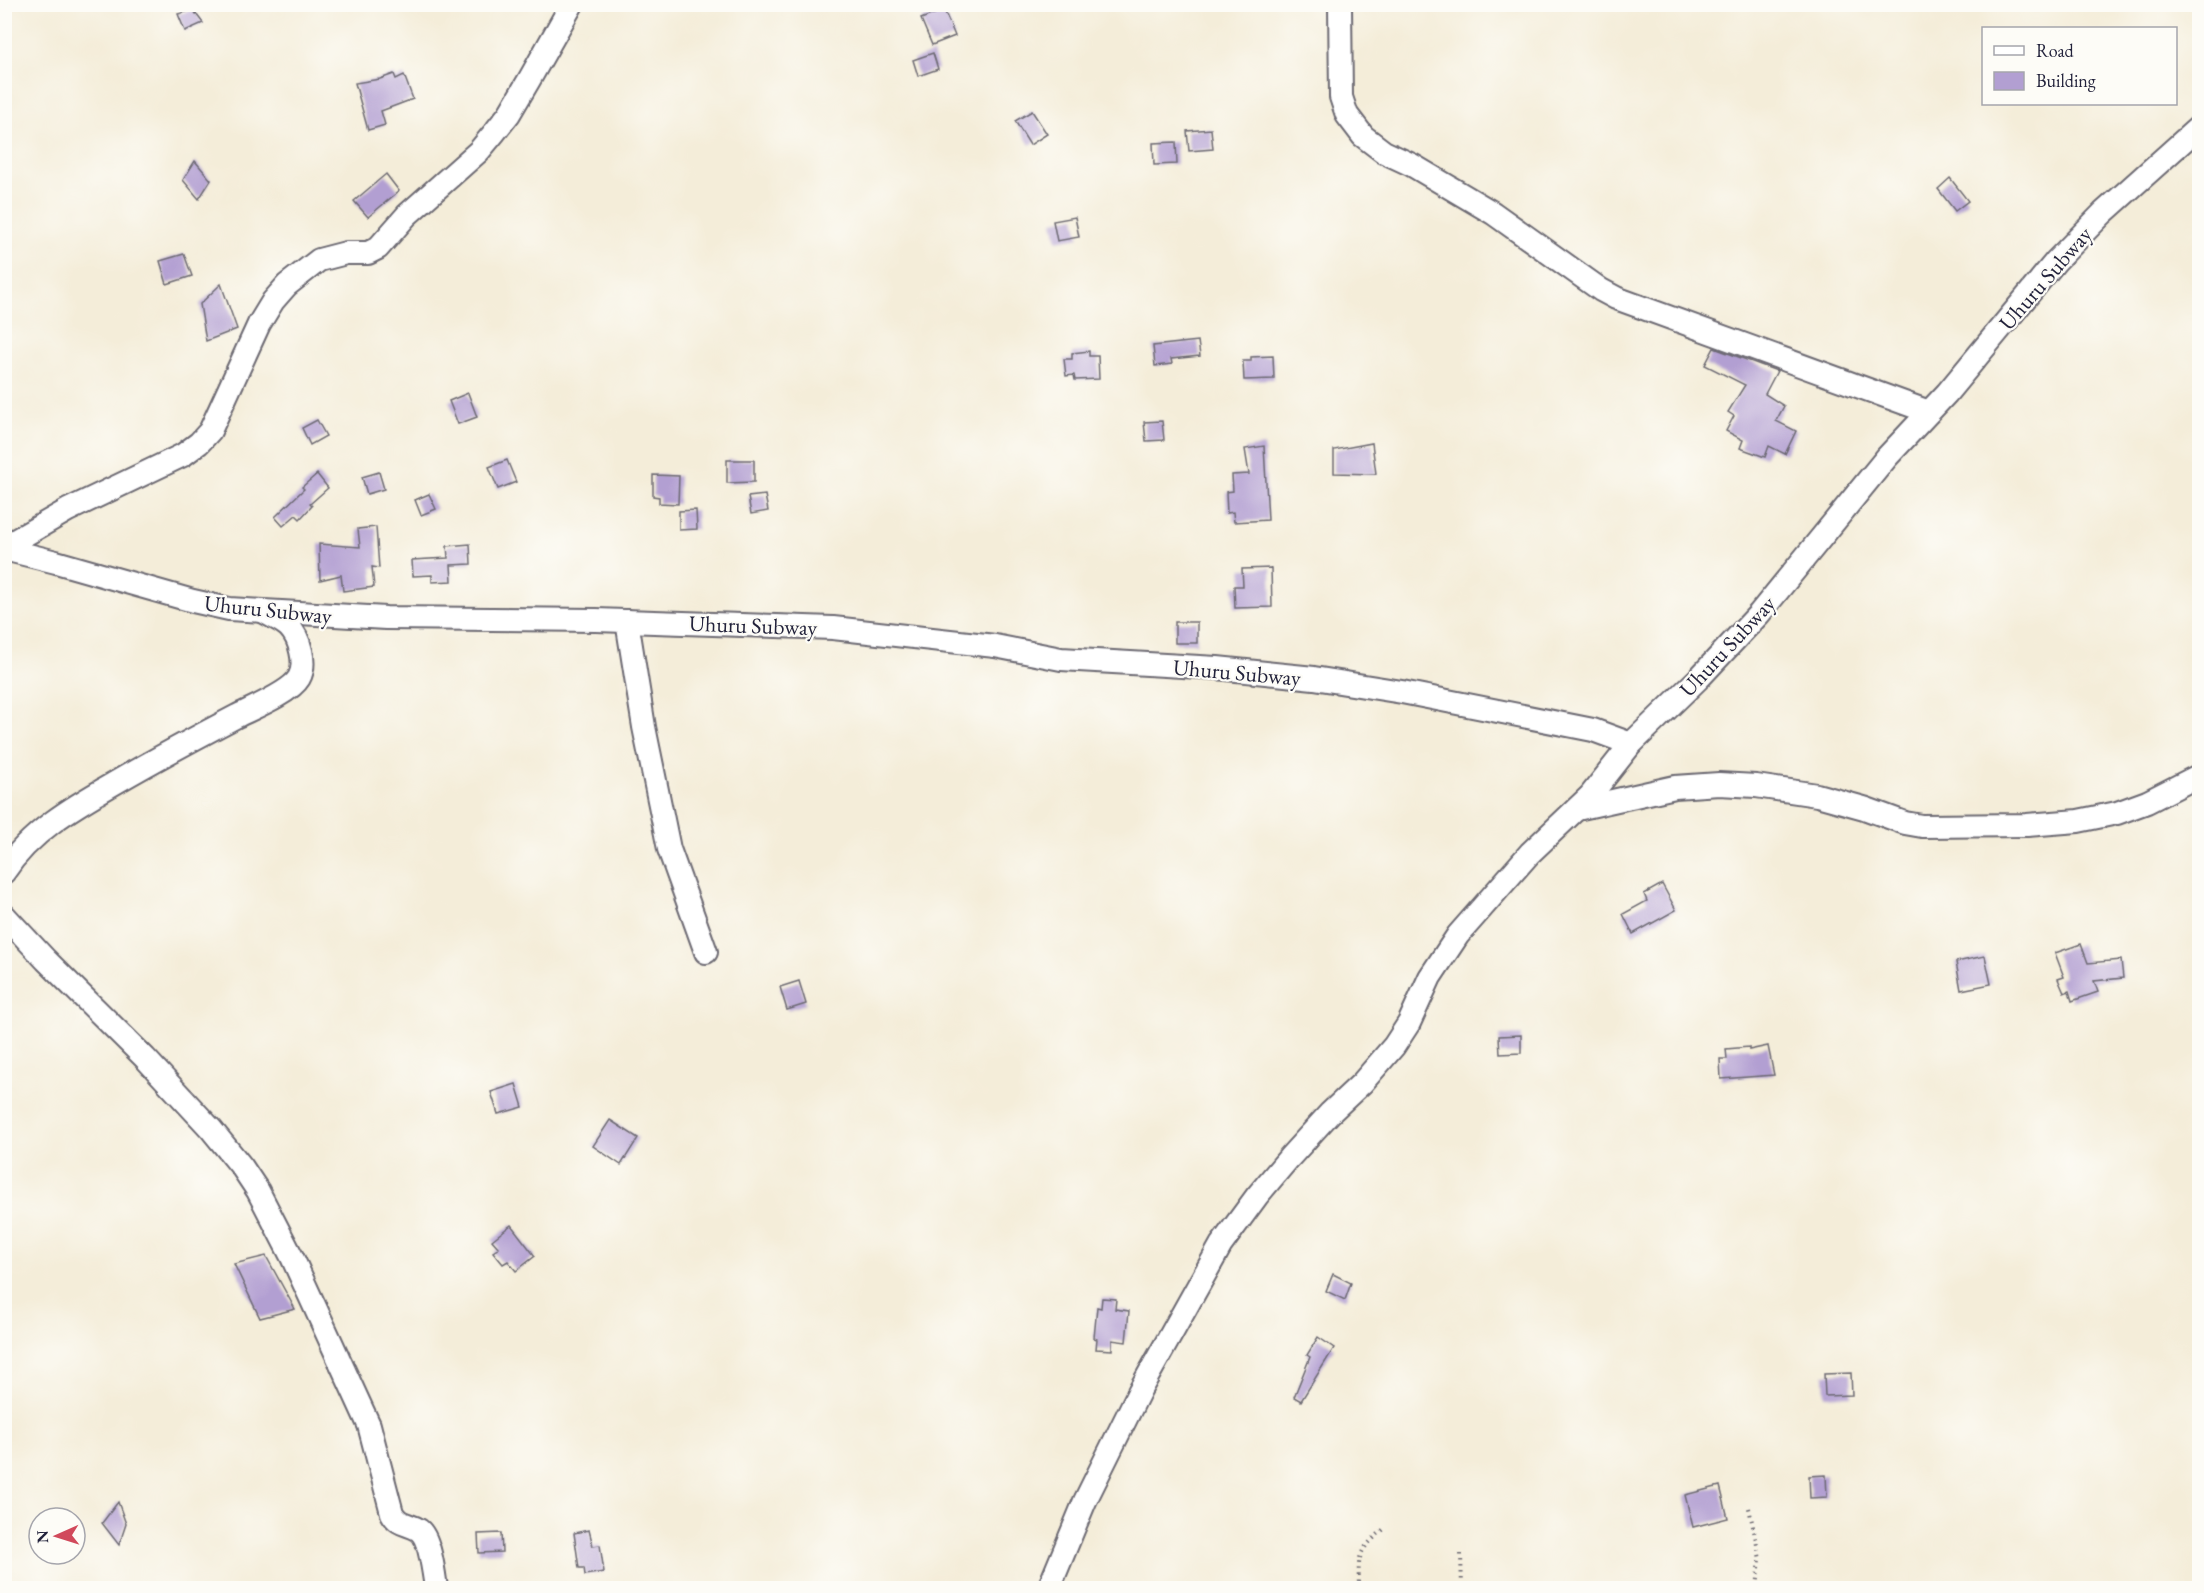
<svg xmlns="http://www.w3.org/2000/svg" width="2204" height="1593" font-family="'EB Garamond',serif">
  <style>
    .building { fill: #b29fd2 }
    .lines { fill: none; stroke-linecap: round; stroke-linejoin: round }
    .street-casing { stroke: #6c6972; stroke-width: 26 }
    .path { stroke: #6c6972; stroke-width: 4; stroke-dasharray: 1.5 4.5; stroke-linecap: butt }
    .street { stroke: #fff; stroke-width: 22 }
    .labels { text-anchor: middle; stroke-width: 4.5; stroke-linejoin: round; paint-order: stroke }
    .street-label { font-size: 22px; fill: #22223b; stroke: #fdfcf7 }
  </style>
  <rect width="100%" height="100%" fill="#fdfcf7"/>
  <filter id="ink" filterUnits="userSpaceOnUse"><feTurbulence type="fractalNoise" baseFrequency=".0167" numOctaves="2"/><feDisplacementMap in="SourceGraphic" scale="12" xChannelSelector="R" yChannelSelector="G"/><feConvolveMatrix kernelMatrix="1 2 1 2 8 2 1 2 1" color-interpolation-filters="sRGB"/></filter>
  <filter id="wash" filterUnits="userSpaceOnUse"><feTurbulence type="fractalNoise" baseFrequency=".008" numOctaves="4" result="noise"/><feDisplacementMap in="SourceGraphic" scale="24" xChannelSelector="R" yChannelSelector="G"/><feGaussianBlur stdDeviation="1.35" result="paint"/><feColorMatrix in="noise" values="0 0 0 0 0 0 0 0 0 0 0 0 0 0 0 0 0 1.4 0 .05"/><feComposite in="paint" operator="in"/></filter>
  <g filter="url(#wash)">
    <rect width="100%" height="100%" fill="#f4edd9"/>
    <g id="blocks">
      <g class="building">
        <polygon points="193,10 203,23 185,31 178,14"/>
        <polygon points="944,10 955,36 932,45 921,19"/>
        <polygon points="933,53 938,69 918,76 913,60"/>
        <polygon points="394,74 396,79 404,75 413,99 381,111 385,125 368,130 355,83 380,79"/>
        <polygon points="1032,111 1047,134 1030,145 1015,121"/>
        <polygon points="1211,129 1213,149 1189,151 1187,131"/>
        <polygon points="1176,142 1177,164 1154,165 1153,143"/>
        <polygon points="195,161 211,180 199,199 183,180"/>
        <polygon points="386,174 399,191 368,217 354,201"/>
        <polygon points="1950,178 1968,201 1955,211 1938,189"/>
        <polygon points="1075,217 1079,237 1057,241 1053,221"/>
        <polygon points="184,254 192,276 167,284 160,261"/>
        <polygon points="221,284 237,329 206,341 200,304"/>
        <polygon points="1198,341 1200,356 1171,359 1172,364 1155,366 1153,346"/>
        <polygon points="1714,348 1777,371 1765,394 1784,406 1776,421 1796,431 1785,454 1769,446 1765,457 1740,448 1743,440 1726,431 1734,416 1728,412 1745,385 1705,365"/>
        <polygon points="1089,351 1089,356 1098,356 1099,379 1075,380 1074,375 1066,376 1064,359 1072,359 1072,353"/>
        <polygon points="1273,356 1274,379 1244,380 1243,361 1251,361 1251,357"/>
        <polygon points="468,393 477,417 458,424 449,401"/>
        <polygon points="317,420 326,436 310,445 302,428"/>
        <polygon points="1162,421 1164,440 1146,441 1144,422"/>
        <polygon points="1372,443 1376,474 1334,473 1334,450"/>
        <polygon points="1264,446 1268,520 1234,522 1233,512 1227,513 1226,492 1233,491 1232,475 1249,474 1245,449"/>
        <polygon points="507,460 516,482 498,489 489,467"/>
        <polygon points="727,460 754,460 754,482 727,483"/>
        <polygon points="379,472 384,489 367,494 362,477"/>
        <polygon points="317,474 328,488 310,504 312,506 300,519 296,515 283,526 275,517 304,489 302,487"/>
        <polygon points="653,475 679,476 678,504 659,503 659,497 653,496"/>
        <polygon points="429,494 436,509 421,515 415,500"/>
        <polygon points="765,495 768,511 751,514 748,497"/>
        <polygon points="696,510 697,529 679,530 679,511"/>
        <polygon points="376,527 379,568 372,567 374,587 343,591 341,575 320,580 319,544 360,547 358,529"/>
        <polygon points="470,544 471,564 451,565 452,581 432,582 432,575 413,576 412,560 448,558 447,546"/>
        <polygon points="1271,568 1272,607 1235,608 1234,586 1243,586 1242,569"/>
        <rect x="1175" y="622" width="22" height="21"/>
        <polygon points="1662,884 1676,910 1633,934 1623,914 1647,901 1644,894"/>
        <polygon points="2081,944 2088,963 2121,960 2123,978 2094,981 2098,992 2072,1001 2069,991 2064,993 2058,979 2064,977 2055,953"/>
        <polygon points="1985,956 1991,984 1961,990 1956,962"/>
        <polygon points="799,981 806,1004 787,1010 780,987"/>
        <polygon points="1521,1035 1521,1053 1500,1054 1499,1036"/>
        <polygon points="1768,1046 1774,1075 1721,1079 1720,1059 1727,1059 1726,1049 1749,1047 1749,1050"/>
        <polygon points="516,1084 523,1107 498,1114 491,1092"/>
        <polygon points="610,1120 638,1138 621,1165 593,1146"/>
        <polygon points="511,1225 535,1256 516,1271 508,1261 503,1264 493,1252 499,1248 492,1240"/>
        <polygon points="266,1256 295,1309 260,1318 234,1264"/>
        <polygon points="1333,1274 1351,1283 1345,1300 1326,1291"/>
        <polygon points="1102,1298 1116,1299 1115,1309 1129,1311 1126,1342 1112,1340 1112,1350 1096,1349 1097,1339 1094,1338 1097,1307 1101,1308"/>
        <polygon points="1318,1337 1334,1348 1301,1401 1294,1397 1310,1357 1307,1355"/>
        <polygon points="1851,1373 1852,1395 1825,1396 1824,1374"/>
        <polygon points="1826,1475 1827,1497 1810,1498 1809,1476"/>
        <polygon points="1720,1486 1728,1518 1693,1527 1685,1495"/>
        <polygon points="118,1502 126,1524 119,1545 102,1523"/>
        <polygon points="589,1530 593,1546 600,1545 604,1572 585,1575 584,1568 579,1568 574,1533"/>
        <polygon points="501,1533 502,1552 479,1553 478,1534"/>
      </g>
    </g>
  </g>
  <g filter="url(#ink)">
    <use href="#blocks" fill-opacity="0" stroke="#6c6972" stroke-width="1.5"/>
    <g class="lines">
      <defs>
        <g id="street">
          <polyline points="1340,4 1341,97 1347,115 1363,136 1384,152 1412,165 1493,213 1601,290 1616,298 1929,412"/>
          <polyline points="4,547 68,510 183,455 199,443 210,431 259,324 273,301 287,285 319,260 346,253 368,253 378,248 407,215 479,151 494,133 509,114 529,80 572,4"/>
          <polyline points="4,549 56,562 193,601 229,609 386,618 596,620 833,628 995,646 1061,659 1217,668 1314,678 1402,692 1593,730 1631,744"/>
          <polyline points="627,621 644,727 669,849 706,952"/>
          <polyline points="1577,809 1675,787 1719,784 1756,786 1817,795 1864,808 1905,823 1922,826 2027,825 2078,821 2117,813 2147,802 2200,775"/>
          <path d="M4,872C30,832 73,807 113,784C154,760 195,738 237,716C253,708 290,693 299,678C307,664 300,638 289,627C283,621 273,617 266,613"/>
          <path d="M4,915L46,960L145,1058L211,1129L242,1167L258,1191L292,1257L369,1425L392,1513C399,1526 408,1523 419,1530C430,1538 434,1575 436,1588"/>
          <polyline points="1049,1588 1085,1501 1140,1390 1221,1245 1257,1196 1289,1158 1330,1113 1362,1083 1394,1046 1409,1023 1430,977 1458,935 1530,853 1590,796 1631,744 1699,678 1759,614 1887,457 1947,393 2056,261 2103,213 2200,126"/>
        </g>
      </defs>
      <use href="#street" class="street-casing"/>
      <g class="path">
        <polyline points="1749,1508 1760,1559 1757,1588"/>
        <polyline points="1461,1554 1462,1588"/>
        <path d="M1359,1588C1358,1552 1358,1552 1385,1528"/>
        <polyline points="2199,1588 2200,1588"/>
      </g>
      <use href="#street" class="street"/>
    </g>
  </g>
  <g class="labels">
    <g class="street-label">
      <text transform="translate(2045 278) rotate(-49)" y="8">Uhuru Subway</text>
      <text transform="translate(268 609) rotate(6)" y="8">Uhuru Subway</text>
      <text transform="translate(753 625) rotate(2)" y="8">Uhuru Subway</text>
      <text transform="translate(1727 646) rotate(-47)" y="8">Uhuru Subway</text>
      <text transform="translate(1237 672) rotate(5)" y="8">Uhuru Subway</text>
    </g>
  </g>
  <rect width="2204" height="1593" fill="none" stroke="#fdfcf7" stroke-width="24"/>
  <rect x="1982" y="27" width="195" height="78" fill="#fdfcf7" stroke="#a5a5ac" stroke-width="1.5"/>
  <rect x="1994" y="46" width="30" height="9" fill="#ffffff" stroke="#a5a5ac" stroke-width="1.5"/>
  <text x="2036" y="57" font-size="18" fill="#22223b">Road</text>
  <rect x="1994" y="72" width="30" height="18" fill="#b29fd2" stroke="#a5a5ac" stroke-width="1.5"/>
  <text x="2036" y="87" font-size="18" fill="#22223b">Building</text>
  <g transform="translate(57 1536) rotate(267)"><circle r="28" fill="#fdfcf7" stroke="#a5a5ac" stroke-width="1.5"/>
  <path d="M0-4.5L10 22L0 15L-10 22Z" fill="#d1495b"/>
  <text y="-9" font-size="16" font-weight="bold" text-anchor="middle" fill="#22223b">N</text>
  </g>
</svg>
